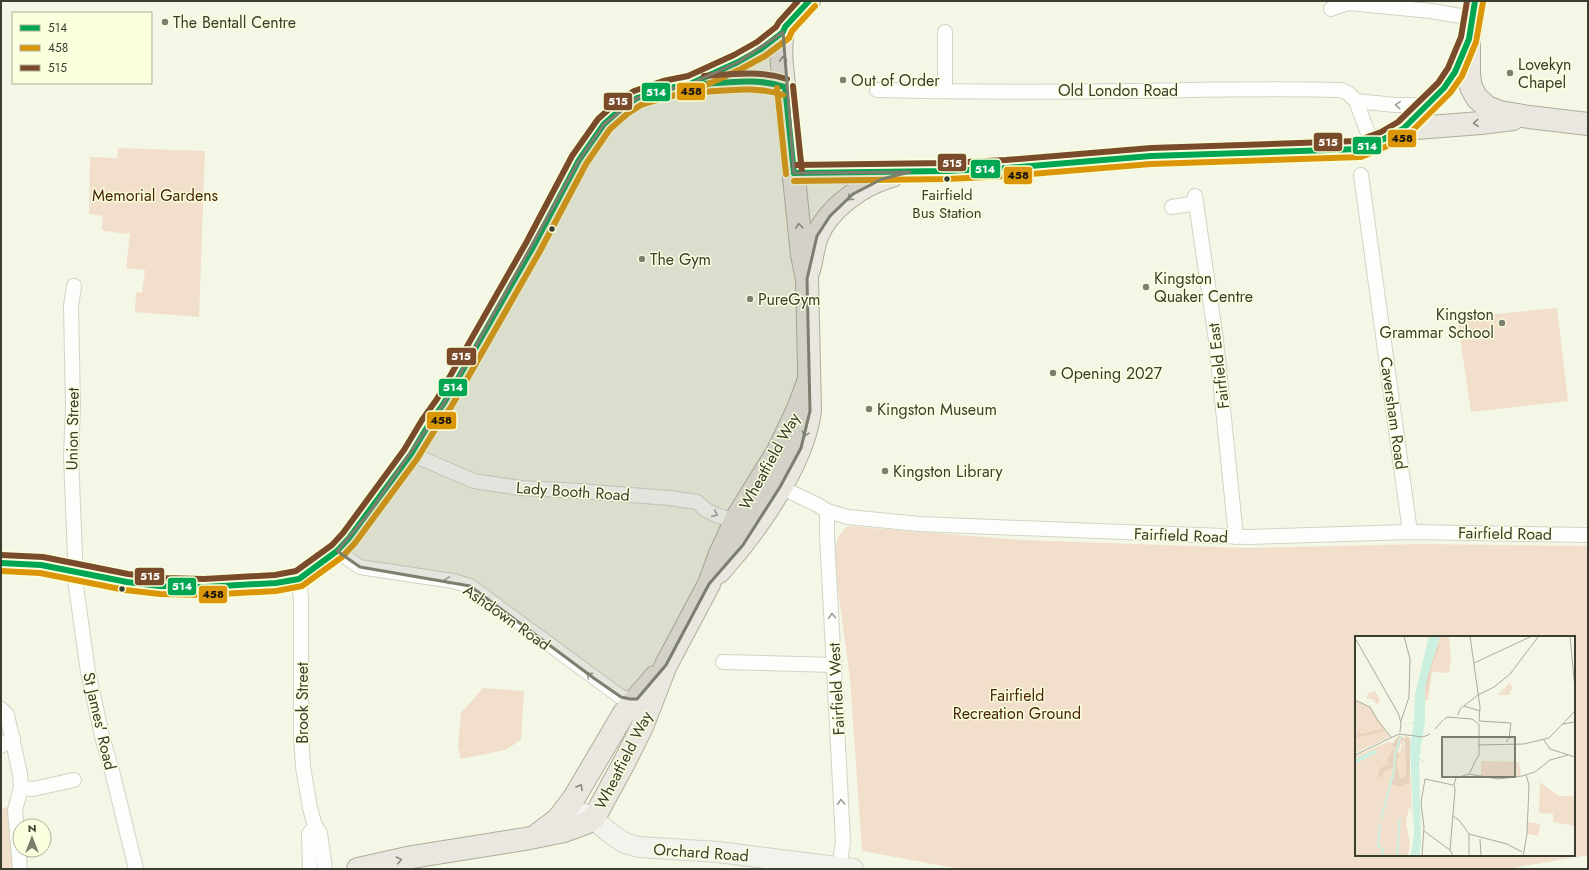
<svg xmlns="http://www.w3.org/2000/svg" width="1589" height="870" font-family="Jost,sans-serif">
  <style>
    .green { fill: #f2dfcb; fill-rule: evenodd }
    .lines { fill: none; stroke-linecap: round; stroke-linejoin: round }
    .street-casing { stroke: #d1d4c5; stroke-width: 16 }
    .secondary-casing { stroke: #d1d4c5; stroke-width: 22 }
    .primary-casing { stroke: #b0ad9a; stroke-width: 24 }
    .street { stroke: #fdfefb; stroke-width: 14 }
    .secondary { stroke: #f3f2ed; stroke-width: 20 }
    .primary { stroke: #e9e7df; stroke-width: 22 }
    .bus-1-casing { stroke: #faffdd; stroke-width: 9 }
    .bus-2-casing { stroke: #faffdd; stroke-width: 9 }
    .bus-3-casing { stroke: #faffdd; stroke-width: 9 }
    .bus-1 { stroke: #00a651; stroke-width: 6 }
    .bus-2 { stroke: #db9607; stroke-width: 6 }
    .bus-3 { stroke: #7a4b2a; stroke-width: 6 }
    .oneway { stroke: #898a7f }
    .oneway2 { stroke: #9c9e96 }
    .marked { fill: #7c7e6f; fill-opacity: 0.2; stroke: #7c7e6f; stroke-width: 3; stroke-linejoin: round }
    .poi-dot { fill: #7c7e6f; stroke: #faffdd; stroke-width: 1.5 }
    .bus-dot { fill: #3b3d30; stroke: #faffdd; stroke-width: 1.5 }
    .labels { text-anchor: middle; stroke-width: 3; stroke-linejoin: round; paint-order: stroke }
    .bus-label { font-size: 15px; fill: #3b3d30; stroke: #faffdd }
    .poi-label { font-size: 16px; fill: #3b3d30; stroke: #faffdd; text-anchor: start }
    .street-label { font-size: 16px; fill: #3b3d30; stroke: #faffdd }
    .park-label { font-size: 16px; fill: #4b2508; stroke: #faffdd }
    .inset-river { fill: none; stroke: #cbf0df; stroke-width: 2 }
    .inset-road { fill: none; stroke: #aaad9d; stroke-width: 1 }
    .view { fill: #7c7e6f; fill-opacity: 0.15; stroke: #7c7e6f; stroke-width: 2 }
    .inset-edge { fill: none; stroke: #3b3d30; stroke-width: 2 }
    .line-badge { stroke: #faffdd; stroke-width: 1.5 }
    .badge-label { font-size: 11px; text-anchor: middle; font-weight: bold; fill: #fff }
    .pale-badge-label { font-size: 11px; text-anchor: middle; font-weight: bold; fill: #111 }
  </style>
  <rect width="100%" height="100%" fill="#f4f7e5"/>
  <g class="green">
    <polygon points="118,148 205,151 199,317 135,312 136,292 142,293 145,270 126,268 130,233 122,234 120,232 120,233 113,232 113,231 111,231 111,232 104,231 104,230 102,230 103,216 89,214 90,157 117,158"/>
    <polygon points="1557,308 1568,401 1471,412 1457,318"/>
    <path d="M847,526L1022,540L1248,548L1421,544L1588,546V855L1507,869H960L862,851L850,679L833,552L839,536ZM1356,637H1574V855H1356Z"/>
    <polygon points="483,688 524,691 521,740 505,750 461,759 458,746 461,713"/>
    <polygon points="10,806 15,869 1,869 1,809"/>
  </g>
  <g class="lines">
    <defs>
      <g id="street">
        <polyline points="1349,1 1348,3 1431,11 1472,18"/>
        <polyline points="1331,9 1348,3"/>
        <polyline points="696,81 750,56 783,32"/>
        <path d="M877,90C963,92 1049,92 1135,91C1203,90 1272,88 1341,90L1348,93L1356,101L1372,144"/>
        <polyline points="945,91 945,32"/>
        <polyline points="1356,101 1395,105 1428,105"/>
        <polyline points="1361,175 1410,532"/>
        <polyline points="1195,196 1216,340 1236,537"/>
        <polyline points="1172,207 1196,203"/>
        <polyline points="74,286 71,306 73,407 71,456 75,555 74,572 88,672 103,740 112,771 136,869"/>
        <polyline points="411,454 474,481 520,488 565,490 670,498 697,502 706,510 716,515 725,518 736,519"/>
        <polyline points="780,487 818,505 827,511 848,517 919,524 1248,537 1410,532 1588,535"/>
        <polyline points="827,511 827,535 843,841 841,856 842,869"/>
        <polyline points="337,551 360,567 453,581 470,586 621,697 630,699 641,698"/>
        <polyline points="1,563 41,565 127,582 160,586 204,587 276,583 299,579 337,551 349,538 411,454 429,424 444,403 503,298 533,247 579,160 604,124 622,108 637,98 665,89 690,84 720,84 751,80 774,83 785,87"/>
        <polyline points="299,579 301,599 301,736 303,767 310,808 315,826 320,833 325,869"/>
        <polyline points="723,662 835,665"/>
        <polyline points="1,709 7,715 20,774 21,788 15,810 20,869"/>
        <polyline points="1,746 13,738"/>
        <polyline points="21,788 33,789 74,780"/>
        <polyline points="310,869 309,834 315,826"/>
      </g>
      <polyline id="secondary" points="558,819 579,813 589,815 611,834 625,843 639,847 718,852 853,869"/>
      <g id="primary">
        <polyline points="1469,46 1469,75 1471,87 1477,98 1487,107 1500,112 1529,117 1588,124"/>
        <polyline points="1403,129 1481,123 1513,119"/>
        <polyline points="794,173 947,171 1007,168 1151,156 1359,149 1384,139 1403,129 1444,88 1455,72 1469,39 1475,1"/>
        <path d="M809,270C812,259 813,248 817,237C828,208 863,184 892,176"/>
        <path d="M719,572C755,532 803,465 810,411L807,279L802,255C797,203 791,152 786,100C784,80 777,45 785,27L809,1"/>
        <polyline points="537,835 558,819 574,798 624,713 655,677"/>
        <polyline points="358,869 412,857 525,839 564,831 586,823 594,818 624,763 642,727 666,665 709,584 720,554 736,519 778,451 798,409 808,382"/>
      </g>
    </defs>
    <use href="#street" class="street-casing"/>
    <use href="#secondary" class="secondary-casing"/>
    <use href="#primary" class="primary-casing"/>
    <use href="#street" class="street"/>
    <use href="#secondary" class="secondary"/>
    <use href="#primary" class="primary"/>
    <defs>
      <g id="bus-1">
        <path d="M704,84C732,82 758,78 785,87"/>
        <polyline points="785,87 794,173"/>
        <polyline points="794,173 947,171 1007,168 1151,156 1359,149 1384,139 1403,129 1444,88 1455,72 1469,39 1475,1"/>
        <polyline points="1,563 41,565 127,582 160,586 204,587 276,583 299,579 337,551 349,538 411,454 429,424 444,403 533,247 579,160 604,124 622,108 637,98 665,89 690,84 738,62 761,49 783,32 785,27 809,1"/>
      </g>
      <g id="bus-2">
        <polyline points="777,88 786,174"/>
        <path d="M704,92C731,90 756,86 783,95"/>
        <polyline points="794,181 947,179 1008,176 1151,164 1361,157 1387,146 1407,136 1450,93 1462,76 1476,42 1483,2"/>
        <polyline points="1,571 40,573 125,590 160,594 204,595 276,591 302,586 342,557 355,543 417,459 436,428 451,407 540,251 586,164 610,129 627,114 641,105 667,97 693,91 741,69 765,56 789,38 792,31 815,6"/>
      </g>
      <g id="bus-3">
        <path d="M704,76C732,74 759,70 787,79"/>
        <polyline points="793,86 802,172"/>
        <polyline points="794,165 947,163 1006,160 1151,148 1357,141 1381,132 1398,122 1438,83 1448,68 1461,37 1467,1"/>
        <polyline points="1,555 43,557 128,574 161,578 204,579 275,575 296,571 332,545 343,533 404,450 422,420 437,399 526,243 572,156 598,119 617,102 634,91 663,81 688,76 734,55 757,42 776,27 779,22 798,1"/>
      </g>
    </defs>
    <use href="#bus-1" class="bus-1-casing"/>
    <use href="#bus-2" class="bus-2-casing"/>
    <use href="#bus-3" class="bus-3-casing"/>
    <use href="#bus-1" class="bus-1"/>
    <use href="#bus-2" class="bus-2"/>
    <use href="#bus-3" class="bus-3"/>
  </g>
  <defs><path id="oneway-chevron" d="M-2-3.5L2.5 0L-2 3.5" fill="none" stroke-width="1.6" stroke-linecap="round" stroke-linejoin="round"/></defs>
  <g class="oneway">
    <use href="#oneway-chevron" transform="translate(783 59) rotate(-94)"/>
    <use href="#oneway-chevron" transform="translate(1476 123) rotate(175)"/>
    <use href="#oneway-chevron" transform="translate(850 198) rotate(138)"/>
    <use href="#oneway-chevron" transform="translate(799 226) rotate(-96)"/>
    <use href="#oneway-chevron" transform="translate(805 434) rotate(108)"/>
    <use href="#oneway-chevron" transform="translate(580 787) rotate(-60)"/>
    <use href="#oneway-chevron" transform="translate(399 860) rotate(-13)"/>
  </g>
  <g class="oneway2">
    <use href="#oneway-chevron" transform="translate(1398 105) rotate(-178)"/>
    <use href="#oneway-chevron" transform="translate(715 514) rotate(24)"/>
    <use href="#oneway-chevron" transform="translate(447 580) rotate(-171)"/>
    <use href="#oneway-chevron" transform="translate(832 616) rotate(-93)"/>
    <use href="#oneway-chevron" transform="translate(589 675) rotate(-144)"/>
    <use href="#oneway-chevron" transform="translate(841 802) rotate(-93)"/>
  </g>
  <path class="marked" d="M783,32L794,173L910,172L882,179L853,194L830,216L817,236L807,279L810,411L801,448L780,487L743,545L709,584L666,665L637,699H630L621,697L595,679L470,586L360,567L337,551L369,513L444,403L579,160L604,124L637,98L690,84L738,62Z"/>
  <g class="poi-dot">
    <circle cx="165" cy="22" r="4"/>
    <circle cx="1510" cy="73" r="4"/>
    <circle cx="843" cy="80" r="4"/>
    <circle cx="642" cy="259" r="4"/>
    <circle cx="1146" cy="287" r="4"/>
    <circle cx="750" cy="299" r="4"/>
    <circle cx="1502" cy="323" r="4"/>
    <circle cx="1053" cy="373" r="4"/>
    <circle cx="869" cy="409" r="4"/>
    <circle cx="885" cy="471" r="4"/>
  </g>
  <g class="bus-dot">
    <circle cx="947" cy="179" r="3.5"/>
    <circle cx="552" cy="229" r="3.5"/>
    <circle cx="122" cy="589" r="3.5"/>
  </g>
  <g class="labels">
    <g class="bus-label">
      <text x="947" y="200">Fairfield<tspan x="947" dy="18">Bus Station</tspan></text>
    </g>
    <g class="poi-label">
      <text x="173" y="28">The Bentall Centre</text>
      <text x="1518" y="70">Lovekyn<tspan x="1518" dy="18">Chapel</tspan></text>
      <text x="851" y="86">Out of Order</text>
      <text x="650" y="265">The Gym</text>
      <text x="1154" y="284">Kingston<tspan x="1154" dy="18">Quaker Centre</tspan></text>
      <text x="758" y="305">PureGym</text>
      <text x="1494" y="320" text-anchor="end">Kingston<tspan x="1494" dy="18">Grammar School</tspan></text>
      <text x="1061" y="379">Opening 2027</text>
      <text x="877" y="415">Kingston Museum</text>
      <text x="893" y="477">Kingston Library</text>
    </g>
    <g class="street-label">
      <text x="1118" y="96">Old London Road</text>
      <text transform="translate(1218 366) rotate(-97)" y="6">Fairfield East</text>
      <text transform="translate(1394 413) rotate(82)" y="6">Caversham Road</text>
      <text transform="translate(72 429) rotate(-89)" y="6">Union Street</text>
      <text transform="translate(769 461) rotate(-61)" y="6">Wheatfield Way</text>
      <text transform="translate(573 491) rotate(4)" y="6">Lady Booth Road</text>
      <text transform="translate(1505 533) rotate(1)" y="6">Fairfield Road</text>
      <text transform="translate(1181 535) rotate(2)" y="6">Fairfield Road</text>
      <text transform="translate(507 617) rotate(35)" y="6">Ashdown Road</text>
      <text transform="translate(836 689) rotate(-93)" y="6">Fairfield West</text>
      <text transform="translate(302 703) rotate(-90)" y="6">Brook Street</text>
      <text transform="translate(100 721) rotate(77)" y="6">St James' Road</text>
      <text transform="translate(623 760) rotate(-63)" y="6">Wheatfield Way</text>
      <text transform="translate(701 852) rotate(4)" y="6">Orchard Road</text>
    </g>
    <g class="park-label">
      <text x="155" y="201">Memorial Gardens</text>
      <text x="1017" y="701">Fairfield<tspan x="1017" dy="18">Recreation Ground</tspan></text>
    </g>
  </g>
  <g transform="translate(1355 636)">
    <rect width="220" height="220" fill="#f4f7e5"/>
    <path d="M85,0H94L96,23L94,37L77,36L73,64H70V49ZM154,47L158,51L154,59H143ZM20,55L25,63L23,68L19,66V64L11,62L13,57ZM0,64L15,71L35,101L0,117ZM48,103L51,116V139L46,142L43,137L42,123L47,111L46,104ZM33,106L43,107L35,147L54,148V143L56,142L57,178L54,171L51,186L55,206L53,220H0V120ZM126,125L164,126L166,139L144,142L126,140ZM185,146L204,160H220V190L198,186V178L184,177ZM173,186L185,188L183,200L173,198Z" fill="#f2dfcb"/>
    <path d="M83,9H85L77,29L70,64L72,41ZM28,93L29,95L0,102L4,96L7,98ZM44,99L51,103L50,100L55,102V141L54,148H49L48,151L35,148L38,132L29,135L27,143L23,139L25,132L35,128L32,124L37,115L36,113L39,114V119L40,112L36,110ZM47,103L50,106L51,130V139L46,142L43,137L42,123L45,121L43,115Z" fill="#e7d3bd" fill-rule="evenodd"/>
    <path d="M74,0H85L70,49V86L64,122L72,126L64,124L66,208L64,220H56L59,197L55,109L59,88L54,87L59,86L60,58ZM19,114L23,116L0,128V123Z" fill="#cbf0df"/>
    <path class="inset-river" d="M26,183L39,135L40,118L46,100M25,188L23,210L28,213L27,220M42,220L45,182"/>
    <path class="inset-road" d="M115,0L125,71L124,85L156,87L154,102L151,106M215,0L220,53M0,2L43,77L46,87L45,96M119,27L177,0M123,59L139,51L155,38L183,1M0,64L15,71L23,85L37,102M109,70L125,75M103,79L105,73L123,59M89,84L92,81L117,83L124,88V119L119,127M46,85L54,61L55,23L49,0M207,88L220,86M80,93L88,84M194,102L220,75M189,104L195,113L220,121M123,109L169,108L194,102M0,119L44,98L68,101L75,98M114,138L143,143L167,140L180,136L195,124L213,119M99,148L101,142L114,138L120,126M98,180L104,184L114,198M69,195L95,214L98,220M114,198L152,208L167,216M114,198V220M125,203L126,220M95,214L100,154L99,148M67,220L69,191L66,167L70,143L98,149M168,220L172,198L174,149L171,139"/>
    <path class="view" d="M87,101H160V141H87Z"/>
    <rect width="220" height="220" class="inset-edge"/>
  </g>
  <g class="line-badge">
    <rect x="676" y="82" width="30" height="19" rx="4" fill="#db9607"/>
    <rect x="641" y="82" width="30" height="20" rx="4" fill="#00a651"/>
    <rect x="603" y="92" width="30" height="19" rx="4" fill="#7a4b2a"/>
    <rect x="1387" y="129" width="30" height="19" rx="4" fill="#db9607"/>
    <rect x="1313" y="132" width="30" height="20" rx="4" fill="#7a4b2a"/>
    <rect x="1352" y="136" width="30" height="19" rx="4" fill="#00a651"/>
    <rect x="937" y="153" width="30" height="19" rx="4" fill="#7a4b2a"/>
    <rect x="970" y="159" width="31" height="20" rx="4" fill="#00a651"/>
    <rect x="1003" y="166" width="30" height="19" rx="4" fill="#db9607"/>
    <rect x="446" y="347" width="31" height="19" rx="4" fill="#7a4b2a"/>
    <rect x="438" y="378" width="30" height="19" rx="4" fill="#00a651"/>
    <rect x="426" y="411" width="31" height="19" rx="4" fill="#db9607"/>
    <rect x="134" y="567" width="31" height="19" rx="4" fill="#7a4b2a"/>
    <rect x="167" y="577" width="30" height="19" rx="4" fill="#00a651"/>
    <rect x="198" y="585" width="30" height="19" rx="4" fill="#db9607"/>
  </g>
  <g class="badge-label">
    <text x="656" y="96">514</text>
    <text x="618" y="105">515</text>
    <text x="1328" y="146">515</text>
    <text x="1367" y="150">514</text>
    <text x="952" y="167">515</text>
    <text x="985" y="173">514</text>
    <text x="461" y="360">515</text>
    <text x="453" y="391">514</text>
    <text x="150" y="580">515</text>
    <text x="182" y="590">514</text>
  </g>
  <g class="pale-badge-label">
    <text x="691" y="95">458</text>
    <text x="1402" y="142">458</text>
    <text x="1018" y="179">458</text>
    <text x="441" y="424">458</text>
    <text x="213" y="598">458</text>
  </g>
  <rect width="1589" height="870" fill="none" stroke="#3b3d30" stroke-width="4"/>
  <rect x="12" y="12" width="140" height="72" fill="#faffdd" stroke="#aeb198"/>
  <rect x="20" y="25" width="20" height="6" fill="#00a651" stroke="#aeb198"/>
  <text x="48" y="32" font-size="12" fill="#3b3d30">514</text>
  <rect x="20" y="45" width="20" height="6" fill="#db9607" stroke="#aeb198"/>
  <text x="48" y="52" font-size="12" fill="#3b3d30">458</text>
  <rect x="20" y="65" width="20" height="6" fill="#7a4b2a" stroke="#aeb198"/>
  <text x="48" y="72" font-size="12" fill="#3b3d30">515</text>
  <g transform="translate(32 838)"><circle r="19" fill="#faffdd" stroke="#aeb198"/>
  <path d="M0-3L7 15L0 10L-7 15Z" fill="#7c7e6f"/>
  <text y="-6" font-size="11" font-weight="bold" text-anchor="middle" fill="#3b3d30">N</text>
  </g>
</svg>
